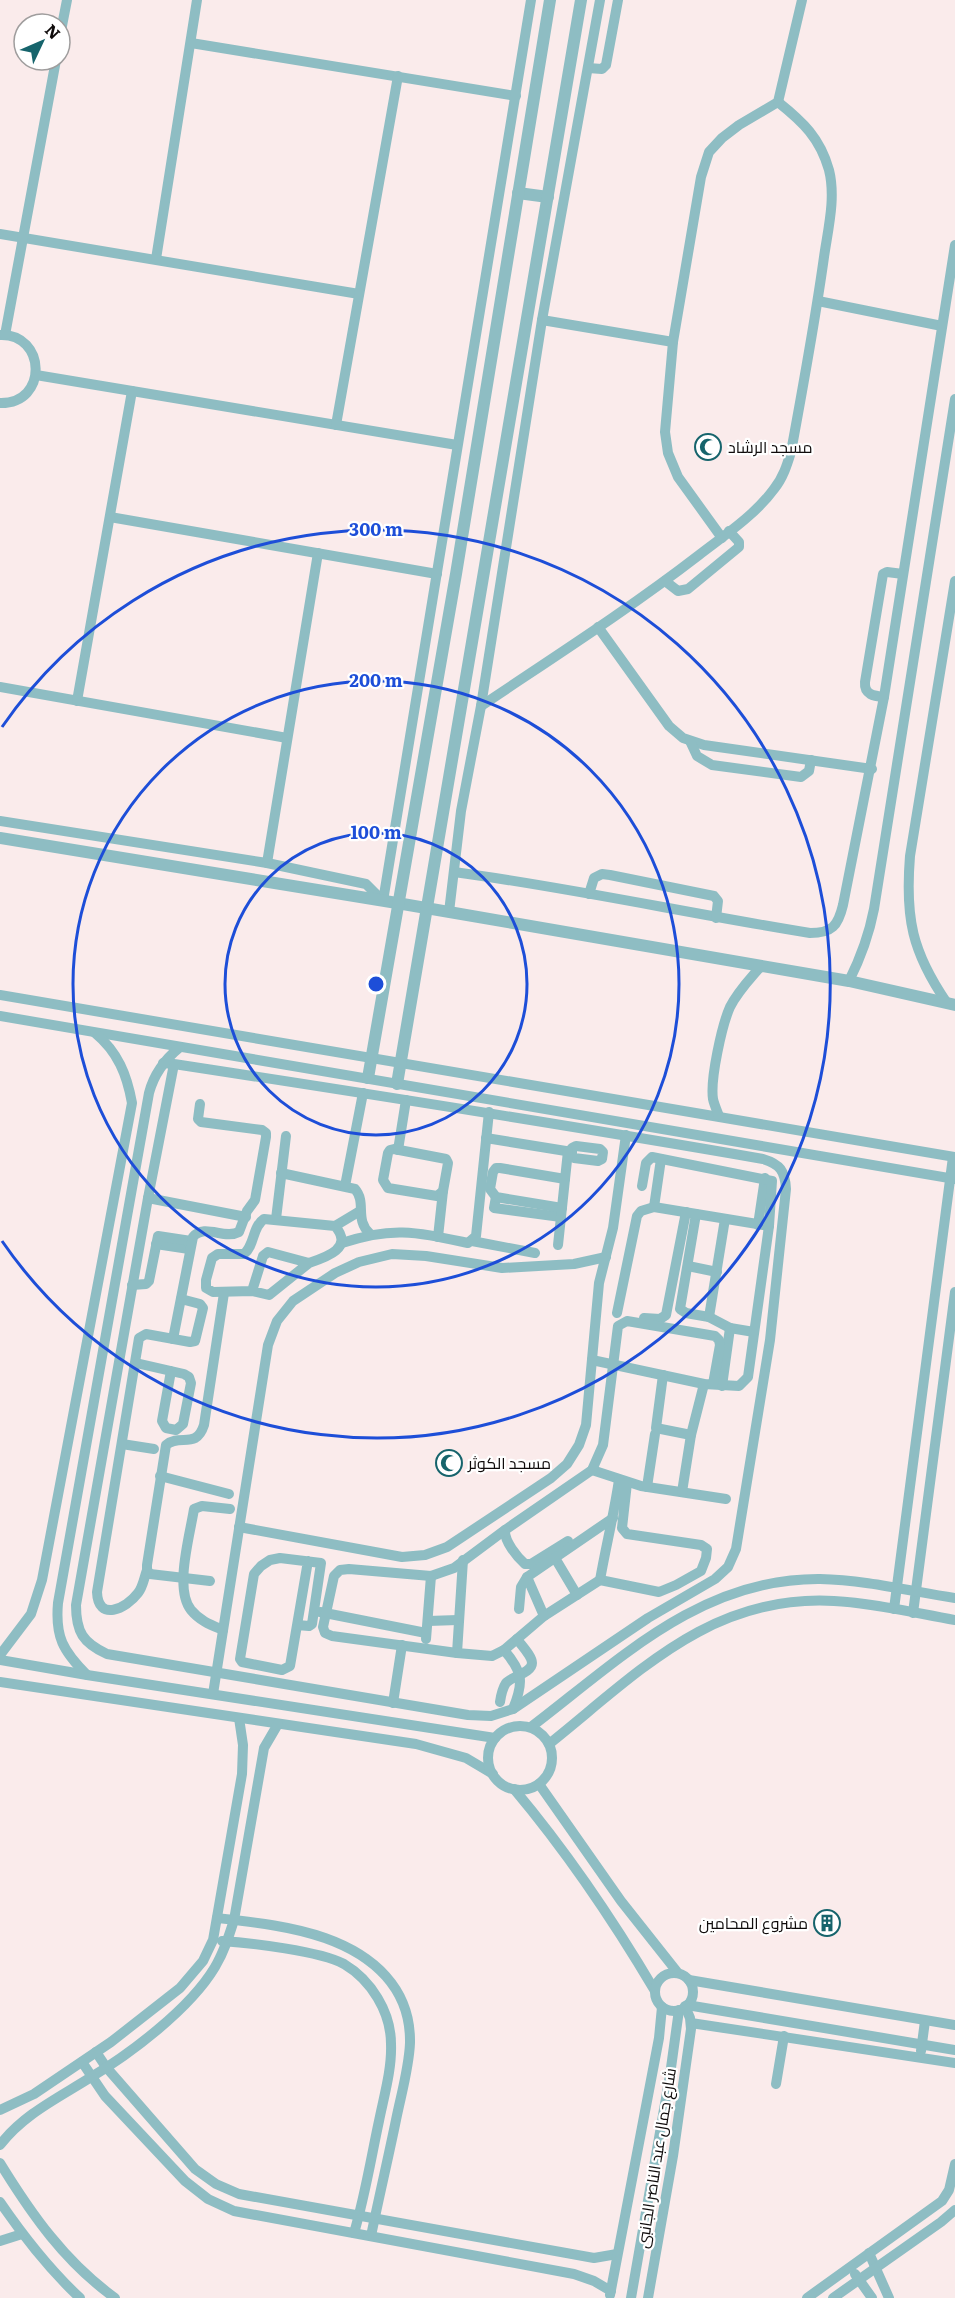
<svg xmlns="http://www.w3.org/2000/svg" width="955" height="2298" font-family="Literata,Cairo,serif">
  <style>
    .lines { fill: none; stroke-linecap: round; stroke-linejoin: round }
    .minor { stroke: #8ebdc3; stroke-width: 10 }
    .tertiary { stroke: #8ebdc3; stroke-width: 12 }
    .ring { fill: none; stroke: #1d4ed8; stroke-width: 3 }
    .labels { text-anchor: middle; stroke-width: 4.5; stroke-linejoin: round; paint-order: stroke }
    .poi-label { font-size: 16px; fill: #0f0b0b; stroke: #fff; text-anchor: start }
    .street-label { font-size: 16px; fill: #0f0b0b; stroke: #fff }
    .centre { fill: #1d4ed8; stroke: #fff; stroke-width: 3 }
    .ring-label { font-size: 18px; text-anchor: middle; font-weight: bold; fill: #1d4ed8; stroke: #fff; stroke-width: 4.5; stroke-linejoin: round; paint-order: stroke }
  </style>
  <rect width="100%" height="100%" fill="#faebeb"/>
  <g class="lines">
    <g class="minor">
      <polyline points="60,36 67,0"/>
      <polyline points="191,43 516,96"/>
      <polyline points="588,68 602,69 606,65 618,0"/>
      <polyline points="0,234 359,294"/>
      <polyline points="156,259 197,0"/>
      <polyline points="818,301 942,326"/>
      <polyline points="542,320 673,342"/>
      <path d="M0,335C46,333 49,404 0,403"/>
      <polyline points="5,335 56,60"/>
      <polyline points="36,375 457,445"/>
      <polyline points="336,425 398,76"/>
      <polyline points="110,517 437,574"/>
      <polyline points="722,538 678,477 668,453 665,432 673,342 701,177 709,152 722,138 739,125 778,102 802,0"/>
      <polyline points="665,581 678,591 688,589 739,547 739,542 729,531"/>
      <polyline points="598,627 669,726 683,738 704,745 872,769"/>
      <polyline points="0,687 287,738"/>
      <path d="M884,697C874,696 864,695 865,682L883,574L887,572L903,574"/>
      <polyline points="77,701 132,391"/>
      <path d="M481,706C554,657 629,609 699,555C725,535 755,515 774,489C783,478 787,465 791,452C803,387 815,322 824,257C828,229 836,198 829,170C820,138 803,122 778,102"/>
      <polyline points="690,741 697,756 712,765 801,777 809,771 811,760"/>
      <polyline points="0,821 267,863 366,884 383,901"/>
      <polyline points="267,863 318,553"/>
      <path d="M454,872C573,888 691,914 810,933C832,933 838,926 843,905L884,697L955,245"/>
      <polyline points="589,894 594,878 602,874 610,875 714,896 718,901 716,918"/>
      <polyline points="383,901 531,0"/>
      <polyline points="449,912 461,811 481,706 542,320 600,0"/>
      <path d="M849,981C861,957 869,935 874,909L955,399"/>
      <polyline points="0,995 955,1157"/>
      <path d="M947,1003C912,952 905,918 910,856L955,581"/>
      <polyline points="0,1016 955,1179"/>
      <path d="M163,1063L174,1064C370,1094 567,1125 763,1159C780,1164 785,1171 786,1189L770,1340L736,1549L728,1567L715,1579L648,1618L513,1709L491,1716L468,1715L107,1654C83,1643 76,1632 76,1605L148,1198L174,1064"/>
      <path d="M719,1116C717,1111 714,1104 713,1099C710,1079 722,1025 730,1007C738,991 750,979 761,966"/>
      <polyline points="486,1138 572,1152"/>
      <polygon points="576,1146 600,1149 603,1152 602,1159 598,1161 574,1158 572,1155 572,1148"/>
      <polygon points="394,1149 446,1159 448,1163 443,1191 437,1196 388,1188 383,1180 388,1153 390,1150"/>
      <polyline points="398,1150 406,1100"/>
      <path d="M281,1173L355,1189C367,1203 354,1219 370,1234"/>
      <polyline points="345,1186 363,1093"/>
      <polyline points="496,1197 494,1208 561,1217"/>
      <polyline points="148,1198 246,1217"/>
      <polyline points="654,1207 661,1159"/>
      <polyline points="562,1208 496,1197 490,1189 493,1172 496,1168 500,1168 565,1179"/>
      <polyline points="696,1214 680,1309 686,1313 709,1317 730,1328 754,1332"/>
      <polyline points="276,1219 286,1136"/>
      <polyline points="758,1225 765,1178"/>
      <polyline points="335,1226 360,1211"/>
      <polyline points="438,1237 443,1191"/>
      <polyline points="472,1241 535,1253"/>
      <path d="M342,1243C393,1226 416,1232 468,1243L476,1236L489,1112"/>
      <polyline points="156,1244 189,1249"/>
      <polyline points="558,1245 568,1151"/>
      <polyline points="688,1266 717,1272"/>
      <polyline points="132,1285 146,1284 149,1281 158,1236 191,1241"/>
      <path d="M252,1291L263,1256L268,1252L309,1263L269,1295L252,1291L213,1292L206,1288V1280L212,1258L218,1254H244C255,1245 252,1227 264,1219L335,1226C354,1248 327,1257 309,1263"/>
      <polyline points="617,1313 637,1216 641,1211 654,1207 769,1226"/>
      <polyline points="709,1317 725,1219"/>
      <polyline points="644,1318 660,1319 666,1315 686,1212"/>
      <path d="M173,1339L193,1237C205,1223 224,1240 239,1232L247,1211L255,1200L266,1137V1133L262,1130L201,1122L198,1119L200,1104"/>
      <polyline points="592,1360 704,1384 739,1386 748,1377 769,1226 772,1181 652,1157 646,1163 642,1186"/>
      <polyline points="136,1363 184,1374 189,1377 191,1383 183,1424 176,1430 166,1428 162,1421 171,1371"/>
      <polyline points="663,1375 656,1428 691,1435"/>
      <polyline points="722,1386 730,1328"/>
      <polyline points="122,1444 154,1449"/>
      <polyline points="592,1470 641,1486 726,1499"/>
      <polyline points="160,1476 229,1494"/>
      <path d="M619,1480C614,1514 606,1546 600,1580L659,1592L676,1585L701,1571L706,1558L707,1549L701,1545L627,1534L622,1528L627,1483"/>
      <polyline points="647,1487 655,1434"/>
      <polyline points="682,1492 691,1435 704,1384"/>
      <polyline points="239,1527 402,1557 425,1555 447,1547 551,1478 567,1464 579,1445 586,1425 599,1283 613,1228 626,1135"/>
      <path d="M568,1541L531,1564H525C517,1557 504,1541 505,1530L592,1470L603,1445L618,1326L627,1321L715,1336L719,1340L720,1345L713,1384"/>
      <polyline points="555,1558 577,1595"/>
      <polyline points="463,1560 457,1653 492,1656 504,1650 544,1616 600,1580"/>
      <path d="M147,1570C144,1578 143,1587 138,1593C126,1609 98,1622 97,1592L139,1338L146,1334L190,1342L195,1341L203,1308L200,1304L181,1299"/>
      <polyline points="527,1577 544,1616"/>
      <path d="M210,1581L150,1574L147,1570V1565L166,1445C180,1433 196,1450 204,1425L224,1293"/>
      <polyline points="519,1609 521,1587 527,1577 613,1518"/>
      <polyline points="894,1609 953,1157"/>
      <polyline points="320,1612 426,1633"/>
      <polyline points="913,1613 955,1292"/>
      <polyline points="428,1621 458,1620"/>
      <polyline points="297,1625 309,1626 312,1624 321,1563 280,1558 270,1560 261,1566 254,1574 240,1659 242,1662 282,1670 290,1666 308,1561"/>
      <path d="M223,1630C211,1625 200,1621 191,1610C174,1589 190,1535 194,1509L202,1506L230,1509"/>
      <polyline points="426,1639 431,1576"/>
      <path d="M504,1650C523,1672 524,1682 513,1709"/>
      <polyline points="457,1653 332,1636 325,1633 323,1627 334,1576 340,1570 349,1569 431,1576 454,1568 505,1530"/>
      <path d="M0,1655L31,1614L42,1580L132,1103C127,1075 118,1052 95,1033"/>
      <polyline points="0,1660 87,1675 495,1738"/>
      <path d="M87,1675C63,1651 55,1637 58,1603L149,1093C154,1074 164,1060 180,1047"/>
      <polyline points="0,1682 416,1744 466,1758 493,1774"/>
      <polyline points="213,1694 268,1345 277,1321 293,1301 335,1273 359,1262 392,1254 426,1256 502,1268 574,1264 606,1257"/>
      <path d="M500,1702C501,1695 502,1689 506,1683C512,1676 532,1673 532,1663C532,1656 521,1645 517,1639"/>
      <polyline points="393,1703 402,1645"/>
      <circle cx="520" cy="1758" r="32"/>
      <path d="M531,1727C619,1660 701,1578 820,1579C865,1580 910,1591 955,1598"/>
      <path d="M549,1744C638,1673 711,1594 834,1601C874,1603 915,1613 955,1620"/>
      <polyline points="539,1784 621,1901 678,1973"/>
      <path d="M514,1789C567,1852 613,1920 655,1991"/>
      <path d="M217,1918C252,1922 291,1926 325,1938C373,1955 411,1988 410,2043C409,2068 401,2095 396,2120C388,2159 379,2197 371,2236"/>
      <path d="M222,1941C251,1943 320,1951 344,1964C371,1980 391,2012 391,2044C392,2069 384,2096 379,2121C371,2158 365,2196 354,2233"/>
      <circle cx="674" cy="1992" r="19"/>
      <polyline points="689,1980 955,2025"/>
      <polyline points="687,2005 955,2050"/>
      <polyline points="691,2023 955,2063"/>
      <polyline points="921,2051 925,2021"/>
      <polyline points="96,2052 106,2067 195,2169 216,2184 239,2194 594,2258 617,2254"/>
      <polyline points="82,2062 105,2096 185,2181 208,2199 234,2211 574,2274 594,2281 611,2291"/>
      <polyline points="776,2084 784,2036"/>
      <polyline points="0,2110 34,2094 111,2042 180,1988 203,1961 213,1940 242,1774 243,1745 239,1718"/>
      <path d="M0,2145C23,2115 56,2099 88,2079C130,2054 190,2009 215,1967C224,1952 229,1936 234,1920L264,1748L278,1724"/>
      <path d="M0,2163C32,2215 65,2262 115,2298"/>
      <path d="M0,2202C24,2237 49,2269 80,2298"/>
      <polyline points="0,2241 22,2234"/>
      <polyline points="869,2253 889,2298"/>
      <polyline points="855,2274 872,2298"/>
      <polyline points="610,2295 659,2038 662,2007"/>
      <polyline points="631,2298 670,2075 679,2010"/>
      <polyline points="648,2298 673,2156 691,2029 690,2018 685,2006"/>
      <polyline points="807,2298 942,2201 949,2190 955,2164"/>
      <polyline points="833,2298 941,2222 955,2210"/>
    </g>
    <g class="tertiary">
      <polyline points="518,193 548,197"/>
      <polyline points="0,838 397,903 849,981 955,1005"/>
      <polyline points="368,1078 456,574 550,0"/>
      <polyline points="397,1084 581,0"/>
    </g>
  </g>
  <g class="ring">
    <circle cx="376" cy="984" r="151"/>
    <circle cx="376" cy="984" r="303"/>
    <path d="M2 727A454 454 0 1 1 2 1241"/>
  </g>
  <defs>
    <symbol id="mosque-ring" viewBox="-11 -11 22 22"><circle r="9.5" fill="#fff" stroke="#16646c" stroke-width="1.5"/><path d="M3.5-4.9A6 6 0 1 0 3.5 4.9A5 5 0 1 1 3.5-4.9Z" fill="#16646c"/></symbol>
    <symbol id="building-ring" viewBox="-11 -11 22 22"><circle r="9.5" fill="#fff" stroke="#16646c" stroke-width="1.5"/><path d="M-4-6H4V6H1V3H-1V6H-4ZM-2.5-4.3h1.7v1.8h-1.7ZM.8-4.3h1.7v1.8H.8ZM-2.5-1h1.7V.8h-1.7ZM.8-1h1.7V.8H.8Z" fill="#16646c"/></symbol>
  </defs>
  <g fill-rule="evenodd">
    <use href="#mosque-ring" x="693" y="432" width="30" height="30"/>
    <use href="#mosque-ring" x="434" y="1448" width="30" height="30"/>
    <use href="#building-ring" x="812" y="1908" width="30" height="30"/>
  </g>
  <g class="labels">
    <g class="poi-label">
      <text x="728" y="453">مسجد الرشاد</text>
      <text x="468" y="1469">مسجد الكوثر</text>
      <text x="808" y="1929" text-anchor="end">مشروع المحامين</text>
    </g>
    <g class="street-label">
      <text transform="translate(656 2158) rotate(-81)" y="6">شارع جمال عبد الناصر الجانبى</text>
    </g>
  </g>
  <circle cx="376" cy="984" r="9" class="centre"/>
  <g class="ring-label">
    <text x="376" y="536">300 m</text>
    <text x="376" y="687">200 m</text>
    <text x="376" y="839">100 m</text>
  </g>
  <g transform="translate(42 42) rotate(46)"><circle r="28" fill="#ffffff" stroke="#9f9d9d" stroke-width="1.5"/>
  <path d="M0-4.5L10 22L0 15L-10 22Z" fill="#16646c"/>
  <text y="-9" font-size="16" font-weight="bold" text-anchor="middle" fill="#0f0b0b">N</text>
  </g>
</svg>
